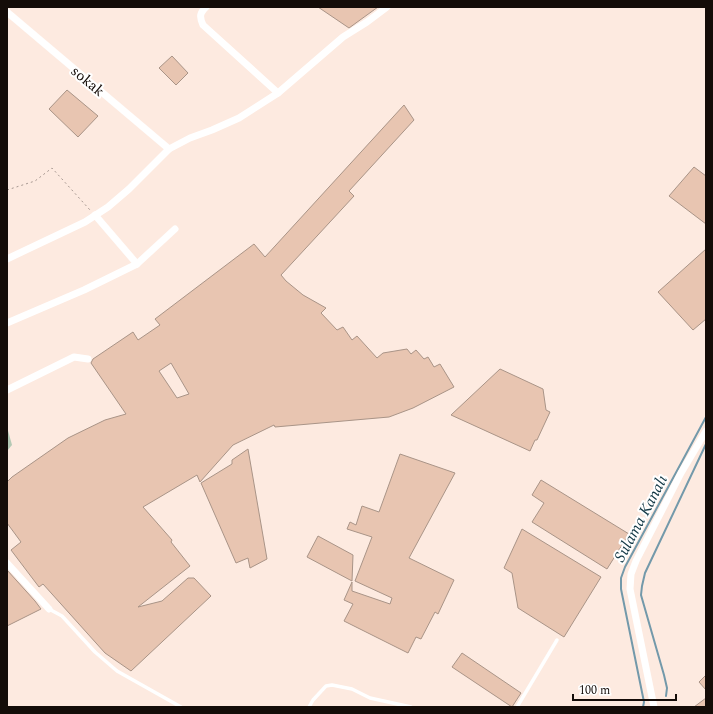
<svg xmlns="http://www.w3.org/2000/svg" width="713" height="714" font-family="Spectral,serif">
  <style>
    .green { fill: #b4c9b4 }
    .lines { fill: none; stroke-linecap: round; stroke-linejoin: round }
    .stream { stroke: #7399aa; stroke-width: 2 }
    .building { fill: #e8c5b1; stroke: #a99487; fill-rule: evenodd }
    .path { stroke: #a79891; stroke-width: 1; stroke-dasharray: 2 3; stroke-linecap: butt }
    .service { stroke: #fff; stroke-width: 3.5 }
    .minor { stroke: #fff; stroke-width: 7 }
    .labels { text-anchor: middle; stroke-width: 4; stroke-linejoin: round; paint-order: stroke }
    .street-label { font-size: 15px; fill: #140c08; stroke: #fff }
    .water-label { font-size: 16px; font-style: italic; fill: #123744; stroke: #fff }
  </style>
  <rect width="100%" height="100%" fill="#fdeae0"/>
  <polygon class="green" points="7,427 12,445 7,451"/>
  <g class="lines">
    <g class="stream">
      <polyline points="666,696 667,688 664,675 641,595 642,586 645,573 706,444"/>
      <polyline points="643,707 644,702 621,589 621,578 625,567 706,417"/>
    </g>
  </g>
  <g class="building">
    <polygon points="318,7 378,7 349,28"/>
    <polygon points="172,56 188,73 176,85 159,68"/>
    <polygon points="67,90 98,116 78,137 49,109"/>
    <path d="M404,105L414,120L349,191L354,196L281,275L286,281L303,295L326,308L321,313L337,330L343,327L352,340L357,336L377,358L383,353L407,349L411,354L416,350L424,359L428,357L434,367L440,364L454,387L413,408L389,417L275,427L274,425L233,445L200,482L197,475L143,507L172,540L171,542L190,566L138,607L162,601L188,578H194L211,596L131,671L105,653L43,584L39,587L11,550L21,542L7,523V482L12,477L68,438L105,420L126,414L91,363L93,359L133,332L138,340L160,325L155,319L254,244L265,257ZM171,363L189,394L177,398L159,371Z"/>
    <polygon points="694,167 706,176 706,224 669,196"/>
    <polygon points="706,249 706,319 693,330 658,292"/>
    <polygon points="500,369 543,389 546,410 550,412 537,440 535,440 530,451 451,415"/>
    <polygon points="248,449 267,559 250,568 248,558 236,563 201,483 232,464 232,460"/>
    <polygon points="400,454 455,473 409,558 454,580 438,614 435,612 421,639 416,637 408,653 344,621 353,604 344,600 352,582 352,591 390,604 392,598 355,581 372,537 347,529 350,522 356,525 362,506 379,512"/>
    <polygon points="541,480 629,534 607,569 532,522 544,503 532,495"/>
    <polygon points="522,529 601,577 564,637 518,608 512,573 504,568"/>
    <polygon points="318,536 353,555 352,581 307,557"/>
    <polygon points="7,570 35,601 41,609 7,626"/>
    <polygon points="462,653 521,693 512,707 452,667"/>
    <polygon points="706,675 706,690 699,682"/>
    <polygon points="706,698 706,707 694,707"/>
  </g>
  <g class="lines">
    <polyline class="path" points="7,190 35,181 52,168 90,210"/>
    <g class="service">
      <polyline points="49,609 62,616 95,652 117,671 181,707"/>
      <polyline points="309,707 313,700 326,686 332,685 352,689 370,698 411,707"/>
      <polyline points="517,707 557,640"/>
    </g>
    <g class="minor">
      <path d="M206,7C200,13 199,16 203,25L278,93"/>
      <polyline points="7,12 169,149"/>
      <polyline points="95,215 137,264"/>
      <polyline points="7,259 85,222 108,207 129,189 169,149 190,138 212,130 239,118 278,93 343,37 367,22 387,7"/>
      <polyline points="7,323 84,290 137,264 175,229"/>
      <polyline points="7,390 74,357 88,359"/>
      <polyline points="7,563 49,609"/>
      <polyline points="654,707 630,589 631,574 636,561 681,473 706,431"/>
    </g>
  </g>
  <g class="labels">
    <g class="street-label">
      <text transform="translate(88 81) rotate(40)" y="5">sokak</text>
    </g>
    <g class="water-label">
      <text transform="translate(640 518) rotate(-62)" y="6">Sulama Kanalı</text>
    </g>
  </g>
  <rect width="713" height="714" fill="none" stroke="#140c08" stroke-width="16"/>
  <path d="M573 694v6h103v-6" fill="none" stroke="#140c08" stroke-width="2"/>
  <text x="579" y="694" font-size="12" fill="#140c08" stroke="#ffffff" stroke-width="3" paint-order="stroke">100 m</text>
</svg>
